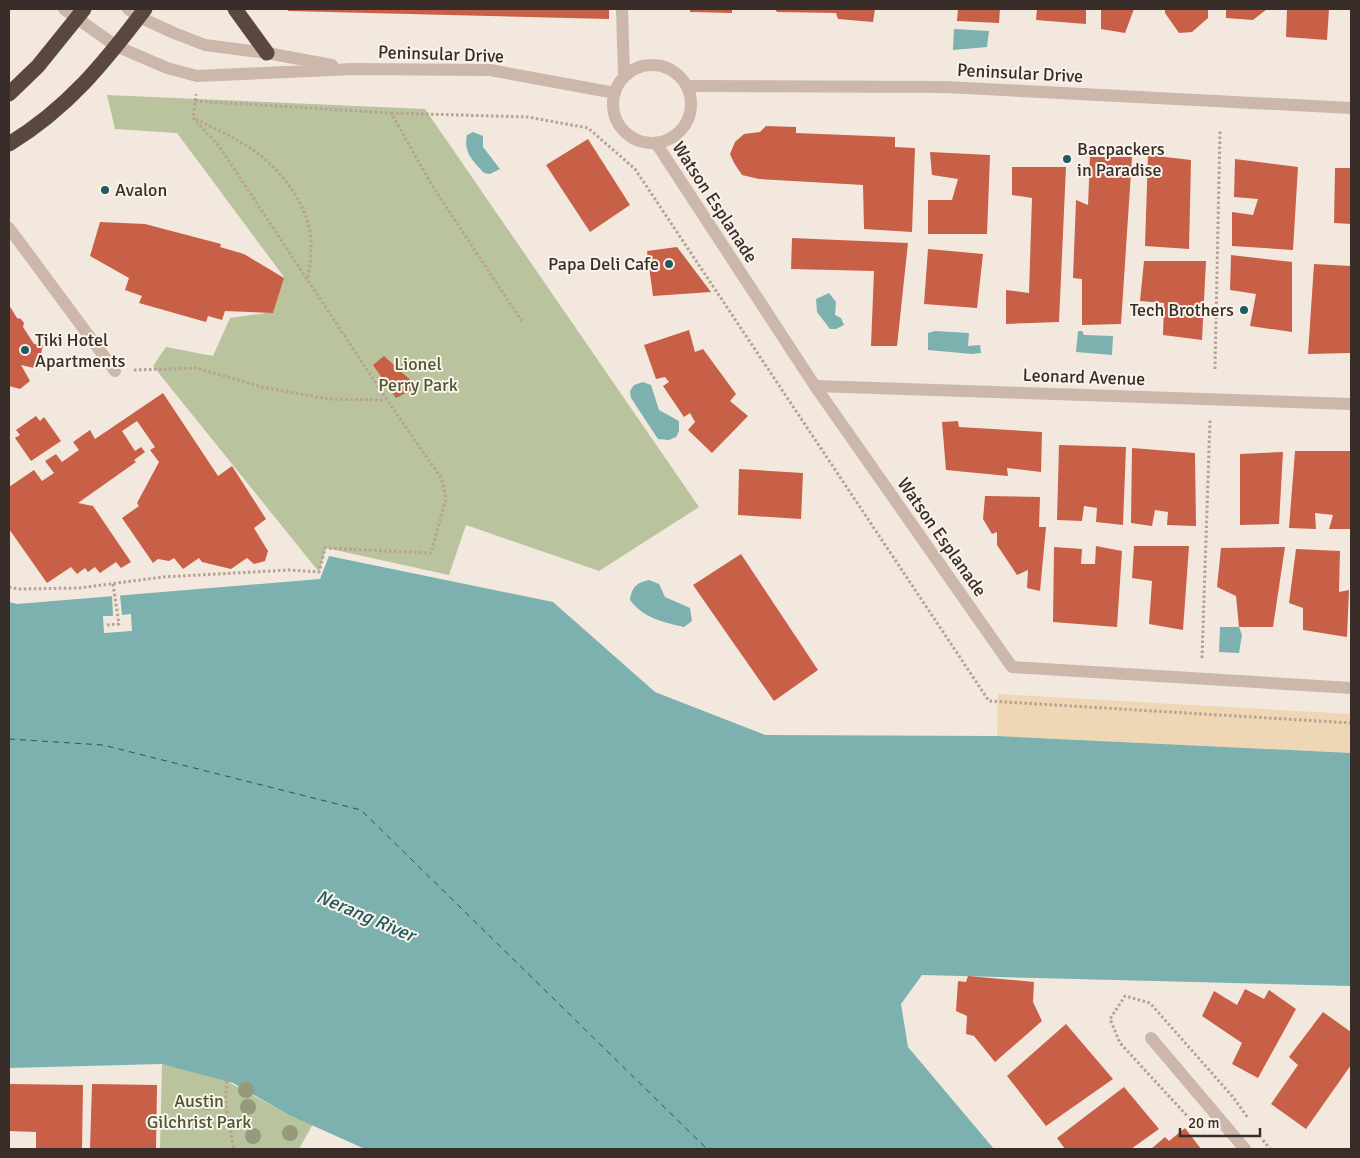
<svg xmlns="http://www.w3.org/2000/svg" width="1360" height="1158" font-family="Signika,sans-serif">
  <style>
    .green { fill: #b9c39e }
    .sand { fill: #efd7b5 }
    .water { fill: #7cb1b0 }
    .pier { fill: #f3e8de }
    .lines { fill: none; stroke-linecap: round; stroke-linejoin: round }
    .ferry { stroke: #1e5b5c; stroke-width: 1; stroke-dasharray: 6 5; stroke-linecap: butt }
    .building { fill: #c85f47 }
    .path { stroke: #b8a194; stroke-width: 3; stroke-dasharray: 2.5 2.5; stroke-linecap: butt }
    .minor { stroke: #ccb7aa; stroke-width: 12 }
    .highway { stroke: #5a4740; stroke-width: 15 }
    .tree { fill: #97997d }
    .poi-dot { fill: #1e5b5c; stroke: #faf2eb; stroke-width: 2 }
    .labels { text-anchor: middle; stroke-width: 4; stroke-linejoin: round; paint-order: stroke }
    .street-label { font-size: 18px; fill: #392d29; stroke: #faf2eb }
    .poi-label { font-size: 18px; fill: #392d29; stroke: #faf2eb; text-anchor: start }
    .park-label { font-size: 18px; fill: #4b582d; stroke: #faf2eb }
    .water-label { font-size: 19px; font-style: italic; fill: #1e5b5c; stroke: #faf2eb }
  </style>
  <rect width="100%" height="100%" fill="#f3e8de"/>
  <g class="green">
    <polygon points="107,95 425,109 699,507 599,571 466,525 449,575 326,548 319,572 153,366 166,347 213,356 230,318 273,312 284,277 177,133 115,129"/>
    <polygon points="162,1064 221,1078 287,1114 313,1124 299,1149 160,1149"/>
  </g>
  <polygon class="sand" points="998,694 1351,714 1351,753 997,736"/>
  <g class="water">
    <polygon points="954,29 989,31 987,47 953,50"/>
    <path d="M473,132L483,136V147L500,169L490,174L484,173C473,161 463,152 467,135Z"/>
    <polygon points="829,293 836,302 835,315 841,318 844,325 836,329 830,329 817,312 816,299"/>
    <polygon points="935,331 969,333 968,346 980,345 981,353 972,354 928,350 928,333"/>
    <polygon points="1078,331 1082,331 1084,335 1113,336 1112,355 1076,352"/>
    <polygon points="643,382 651,385 659,410 679,421 679,431 676,437 669,440 658,439 631,398 630,391 634,385"/>
    <polygon points="329,556 553,602 655,692 765,735 997,736 1351,753 1351,986 922,975 901,1004 908,1047 994,1149 365,1149 287,1114 233,1083 162,1064 9,1068 9,602 17,604 320,579"/>
    <path d="M649,580L659,584L665,597L690,608L692,621L684,627C663,622 643,618 630,600C632,587 636,583 649,580Z"/>
    <polygon points="1220,627 1239,627 1242,635 1239,653 1219,652"/>
  </g>
  <polygon class="pier" points="120,595 122,615 131,614 132,631 104,633 103,616 113,616 112,596"/>
  <g class="lines">
    <polyline class="ferry" points="9,739 103,745 361,810 707,1149"/>
  </g>
  <g class="building">
    <polygon points="288,9 609,9 609,19 288,11"/>
    <polygon points="690,9 732,9 732,13 690,12"/>
    <polygon points="775,9 875,9 873,22 838,19 836,13 777,12"/>
    <polygon points="958,9 1000,9 999,23 957,21"/>
    <polygon points="1037,9 1086,9 1086,24 1036,20"/>
    <polygon points="1101,9 1134,9 1125,33 1101,29"/>
    <polygon points="1165,9 1208,9 1208,18 1192,32 1179,33 1165,13"/>
    <polygon points="1226,9 1267,9 1253,20 1226,18"/>
    <polygon points="1287,9 1329,9 1327,40 1286,37"/>
    <polygon points="766,126 796,127 796,133 895,137 895,147 915,148 912,232 864,229 863,185 759,179 742,175 734,163 730,154 735,142 744,134 760,132"/>
    <polygon points="588,139 630,205 590,232 546,165"/>
    <polygon points="930,152 990,155 987,234 928,234 928,200 952,200 958,179 932,175"/>
    <polygon points="1148,155 1191,160 1189,249 1145,246"/>
    <polygon points="1090,157 1132,157 1121,324 1082,325 1082,279 1073,278 1076,200 1088,205"/>
    <polygon points="1235,159 1298,167 1293,250 1232,246 1232,212 1253,215 1258,199 1234,197"/>
    <polygon points="1012,167 1066,167 1059,322 1006,324 1006,290 1029,293 1032,198 1012,195"/>
    <polygon points="1335,168 1351,168 1351,224 1334,223"/>
    <polygon points="100,222 145,224 221,244 220,247 244,254 284,278 273,313 225,311 222,320 208,316 206,322 139,303 142,296 125,290 129,278 90,256"/>
    <polygon points="792,238 908,243 897,346 871,346 874,271 791,269"/>
    <polygon points="677,247 711,292 653,296 647,251"/>
    <polygon points="928,249 983,254 977,308 924,304"/>
    <polygon points="1231,255 1292,262 1292,332 1250,326 1256,294 1230,290"/>
    <polygon points="1144,261 1206,261 1202,340 1163,335 1164,303 1140,301"/>
    <polygon points="1314,264 1351,266 1351,353 1308,354"/>
    <polygon points="9,305 17,318 21,319 24,323 23,327 34,344 43,345 41,354 45,360 34,368 21,365 30,381 20,389 9,386"/>
    <polygon points="689,330 695,352 703,349 736,394 730,401 748,416 712,453 688,430 695,422 690,413 684,417 663,386 669,382 665,377 656,379 644,345"/>
    <polygon points="384,356 418,387 396,398 373,365"/>
    <polygon points="163,393 218,476 232,466 266,519 254,528 268,551 265,561 254,564 247,558 231,569 202,562 199,558 183,569 174,558 169,561 158,559 153,563 122,518 139,506 137,503 159,462 150,450 155,447 137,421 122,431 135,451 141,447 145,452 134,460 136,462 78,503 93,506 131,562 121,568 116,562 100,573 95,567 88,572 85,568 77,574 71,567 47,583 9,529 9,487 34,470 42,481 54,473 45,461 56,454 62,462 79,450 73,442 90,430 95,439"/>
    <polygon points="36,416 40,421 44,417 61,441 31,461 15,438 20,435 16,430"/>
    <polygon points="958,421 959,427 1042,432 1041,472 1007,468 1008,476 946,470 942,422"/>
    <polygon points="1059,445 1126,447 1123,525 1096,522 1097,508 1084,506 1082,521 1057,520"/>
    <polygon points="1132,448 1195,453 1196,526 1167,525 1168,512 1155,510 1152,526 1131,523"/>
    <polygon points="1295,451 1351,451 1351,529 1329,529 1333,515 1315,513 1316,529 1289,528"/>
    <polygon points="1283,452 1279,524 1240,525 1240,454"/>
    <polygon points="739,469 803,473 801,519 738,515"/>
    <polygon points="985,496 1040,497 1039,527 1046,527 1040,591 1027,588 1028,570 1017,575 997,545 997,532 992,534 983,519"/>
    <polygon points="1096,546 1122,551 1117,627 1053,622 1054,547 1082,549 1081,564 1095,564"/>
    <polygon points="1134,546 1189,546 1183,630 1149,624 1152,581 1132,578"/>
    <polygon points="1285,547 1273,627 1239,627 1236,596 1217,587 1221,548"/>
    <polygon points="1296,549 1340,551 1339,592 1349,590 1347,637 1303,630 1303,608 1289,603"/>
    <polygon points="741,554 818,670 774,701 693,585"/>
    <polygon points="968,976 1034,982 1033,1002 1042,1021 995,1062 974,1036 966,1034 967,1016 956,1011 958,981 966,982"/>
    <polygon points="1245,989 1264,999 1269,990 1296,1009 1258,1078 1232,1064 1242,1043 1202,1016 1214,991 1237,1005"/>
    <polygon points="1323,1012 1351,1032 1351,1065 1306,1129 1271,1104 1298,1065 1289,1057"/>
    <polygon points="1066,1024 1113,1079 1046,1126 1007,1076"/>
    <polygon points="9,1084 83,1085 82,1149 36,1149 36,1132 9,1131"/>
    <polygon points="92,1084 157,1085 156,1149 90,1149"/>
    <polygon points="1124,1087 1159,1129 1131,1149 1065,1149 1057,1138"/>
    <polygon points="1185,1128 1201,1149 1151,1149 1165,1137 1169,1141"/>
  </g>
  <g class="lines">
    <g class="path">
      <polyline points="195,101 391,113 433,187 523,323"/>
      <polyline points="391,113 528,117 588,128 635,169 989,701 1351,723"/>
      <path d="M196,119C215,129 236,138 253,150C277,166 300,195 308,223C313,239 311,264 307,280"/>
      <polyline points="1215,369 1220,130"/>
      <polyline points="134,370 197,368 262,387 328,399 386,400"/>
      <polyline points="9,587 19,589 79,588 163,577 289,570 319,572 325,548 431,553 446,499 442,479 387,400 219,146 193,118 196,94"/>
      <polyline points="107,625 119,624 113,584"/>
      <polyline points="1202,658 1210,420"/>
      <path d="M228,1076C222,1101 229,1124 234,1149"/>
      <polyline points="1190,1119 1120,1043 1110,1019 1125,996 1150,1003 1233,1097 1248,1118"/>
      <polyline points="1263,1140 1270,1149"/>
    </g>
    <g class="minor">
      <polyline points="64,9 116,46 167,68 197,76 354,69 490,70 615,93"/>
      <polyline points="128,9 139,17 174,33 205,45 267,53 332,65"/>
      <polyline points="622,9 624,76"/>
      <circle cx="652" cy="104" r="39"/>
      <polyline points="687,86 946,87 1351,108"/>
      <polyline points="656,143 815,386 1012,667 1351,688"/>
      <polyline points="9,228 115,371"/>
      <polyline points="815,386 1351,404"/>
      <polyline points="1151,1038 1245,1149"/>
    </g>
    <g class="highway">
      <polyline points="235,9 267,53"/>
      <polyline points="9,94 38,66 84,9"/>
      <path d="M9,144C68,108 104,63 145,9"/>
    </g>
  </g>
  <g class="tree">
    <circle cx="246" cy="1090" r="8"/>
    <circle cx="208" cy="1102" r="8"/>
    <circle cx="248" cy="1107" r="8"/>
    <circle cx="290" cy="1133" r="8"/>
    <circle cx="253" cy="1136" r="8"/>
  </g>
  <g class="poi-dot">
    <circle cx="1067" cy="159" r="5"/>
    <circle cx="105" cy="190" r="5"/>
    <circle cx="669" cy="264" r="5"/>
    <circle cx="1244" cy="310" r="5"/>
    <circle cx="25" cy="350" r="5"/>
  </g>
  <g class="labels">
    <g class="street-label">
      <text transform="translate(441 54) rotate(2)" y="6">Peninsular Drive</text>
      <text transform="translate(1020 73) rotate(3)" y="6">Peninsular Drive</text>
      <text transform="translate(715 202) rotate(57)" y="6">Watson Esplanade</text>
      <text transform="translate(1084 377) rotate(2)" y="6">Leonard Avenue</text>
      <text transform="translate(942 537) rotate(55)" y="6">Watson Esplanade</text>
    </g>
    <g class="poi-label">
      <text x="1077" y="155">Bacpackers<tspan x="1077" dy="21">in Paradise</tspan></text>
      <text x="115" y="196">Avalon</text>
      <text x="659" y="270" text-anchor="end">Papa Deli Cafe</text>
      <text x="1234" y="316" text-anchor="end">Tech Brothers</text>
      <text x="35" y="346">Tiki Hotel<tspan x="35" dy="21">Apartments</tspan></text>
    </g>
    <g class="park-label">
      <text x="418" y="370">Lionel<tspan x="418" dy="21">Perry Park</tspan></text>
      <text x="199" y="1107">Austin<tspan x="199" dy="21">Gilchrist Park</tspan></text>
    </g>
    <g class="water-label">
      <text transform="translate(366 915) rotate(23)" y="7">Nerang River</text>
    </g>
  </g>
  <rect width="1360" height="1158" fill="none" stroke="#392d29" stroke-width="20"/>
  <path d="M1180 1128v8h80v-8" fill="none" stroke="#392d29" stroke-width="2.5"/>
  <text x="1188" y="1128" font-size="15" fill="#392d29" stroke="#faf2eb" stroke-width="4" paint-order="stroke">20 m</text>
</svg>
